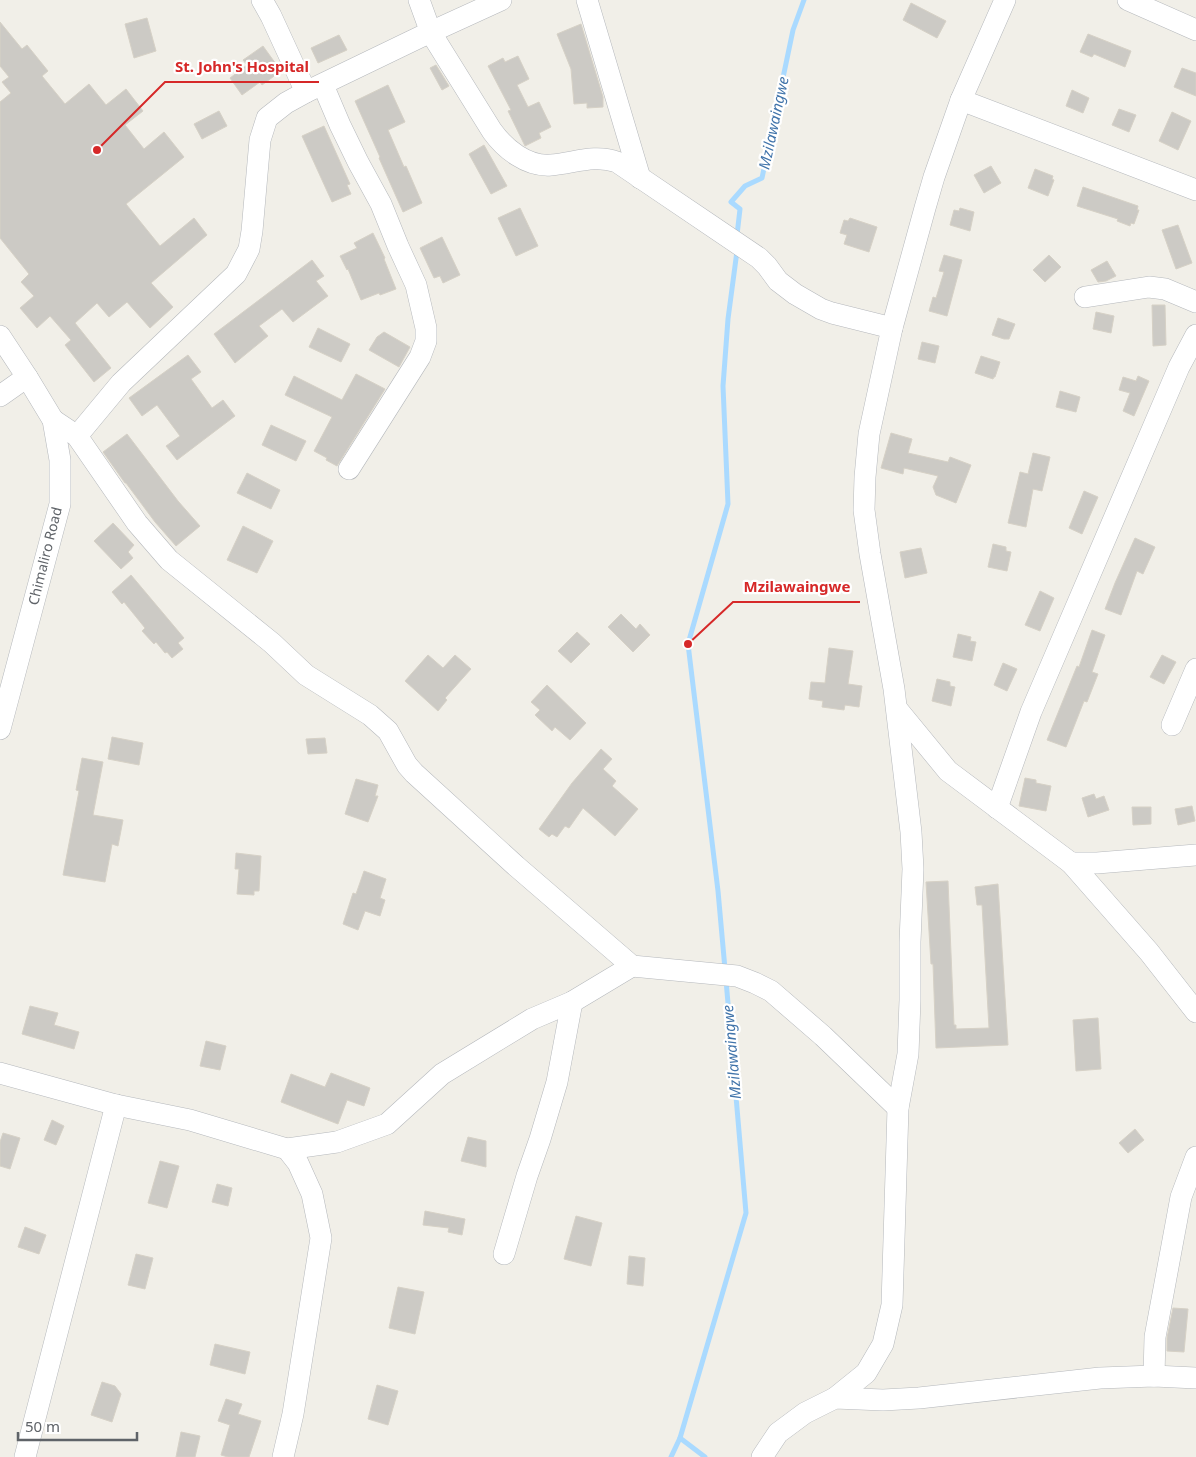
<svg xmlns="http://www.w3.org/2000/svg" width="1196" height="1457" font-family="'Noto Sans',sans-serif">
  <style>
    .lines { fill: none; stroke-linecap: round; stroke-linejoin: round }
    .stream { stroke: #aadaff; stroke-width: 5 }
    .building { fill: #cccac5; stroke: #d6d1c6 }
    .minor-casing { stroke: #b5b8bc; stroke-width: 22 }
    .minor { stroke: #fff; stroke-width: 21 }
    .labels { text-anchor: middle; stroke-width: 4.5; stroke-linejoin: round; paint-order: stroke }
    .street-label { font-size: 14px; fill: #5f6368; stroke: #fff }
    .water-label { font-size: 15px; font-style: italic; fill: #4174aa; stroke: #fff }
    .leader { fill: none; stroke: #d62828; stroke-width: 2 }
    .callout-dot { fill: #d62828; stroke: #fff; stroke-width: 2 }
    .callout-label { font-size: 15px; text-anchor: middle; font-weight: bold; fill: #d62828; stroke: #fff; stroke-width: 4.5; stroke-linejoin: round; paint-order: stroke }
  </style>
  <rect width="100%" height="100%" fill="#f1efe8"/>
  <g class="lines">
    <g class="stream">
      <polyline points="737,235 740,209 731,202 745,186 762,178 793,30 804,0"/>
      <polyline points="725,969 718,891 688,644 728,504 723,386 728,319 737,251"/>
      <polyline points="680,1438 705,1457"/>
      <polyline points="671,1457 680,1438 746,1213 726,980"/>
    </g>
  </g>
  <g class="building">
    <polygon points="911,3 946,21 937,38 903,20"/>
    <polygon points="147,18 156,51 134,58 125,24"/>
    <polygon points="0,22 22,49 27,45 48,71 42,76 65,104 89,84 106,105 126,89 143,111 125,125 144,149 164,132 184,157 126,204 160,246 194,218 207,235 151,283 173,307 150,328 127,302 109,317 97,303 75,323 111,368 94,382 65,345 71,340 50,316 37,328 20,308 34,296 21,282 29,274 0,238 0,102 11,93 2,82 9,77 0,66"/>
    <polygon points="581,24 603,97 603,107 587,108 587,103 574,104 571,69 557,34"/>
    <polygon points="1088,34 1131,51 1125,67 1094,54 1092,57 1080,52"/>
    <polygon points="339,35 347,50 318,63 311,48"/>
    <polygon points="263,46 281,71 262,85 260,82 242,95 230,78 247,65 243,60"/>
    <polygon points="518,56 529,79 517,85 528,107 539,102 551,127 539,133 541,138 525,146 508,111 511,110 488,66 503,58 505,62"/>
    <polygon points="436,65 449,86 442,90 430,68"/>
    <polygon points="1182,68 1196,73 1196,96 1174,87"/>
    <polygon points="388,85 405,122 388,130 404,167 406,166 422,203 403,212 379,158 380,157 355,101"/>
    <polygon points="1072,90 1089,98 1083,113 1066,106"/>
    <polygon points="1119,109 1136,115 1129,132 1112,125"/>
    <polygon points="219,111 227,126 202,139 194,124"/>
    <polygon points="1172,112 1191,121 1178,150 1159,141"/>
    <polygon points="324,126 350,184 347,185 351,194 332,202 302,136"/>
    <polygon points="484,145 507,186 491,194 469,154"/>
    <polygon points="991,166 1001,183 984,193 974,175"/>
    <polygon points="1035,169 1053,176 1052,179 1054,180 1048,196 1028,188"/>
    <polygon points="1083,187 1138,206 1137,210 1139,210 1134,224 1131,223 1130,226 1117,221 1118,219 1077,206"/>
    <polygon points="520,208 538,246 516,256 498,218"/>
    <polygon points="960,208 974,212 970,231 950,225 954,210 959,211"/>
    <polygon points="850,218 877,227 869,252 844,244 847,235 840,233 844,220 848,221"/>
    <polygon points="1178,225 1192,263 1176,269 1162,230"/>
    <polygon points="373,233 385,258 384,259 396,289 380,295 379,293 361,300 348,269 347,270 340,256 357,248 354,243"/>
    <polygon points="442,237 460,275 443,283 440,276 434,278 420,248"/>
    <polygon points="944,255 962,260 947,316 929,311 933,297 936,298 944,272 939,271"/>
    <polygon points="1049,255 1061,267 1045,282 1033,270"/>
    <polygon points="312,260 324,276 316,281 328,296 293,322 282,309 259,326 268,336 235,363 214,334"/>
    <polygon points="1107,261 1116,276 1106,281 1098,282 1091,270"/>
    <polygon points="1152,305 1165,305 1166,345 1153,346"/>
    <polygon points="1096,312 1114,316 1111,333 1093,329"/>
    <polygon points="998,318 1015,324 1009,339 1004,339 992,335"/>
    <polygon points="318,328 350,344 341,362 309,347"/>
    <polygon points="384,332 410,347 399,367 369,350 377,337"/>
    <polygon points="922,342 939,346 935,363 918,359"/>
    <polygon points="188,355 201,372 191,379 212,408 223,400 235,416 177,460 166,446 180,436 157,405 142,416 129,398"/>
    <polygon points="981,356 1000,362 995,377 994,377 993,379 975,373"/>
    <polygon points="356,374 385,389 337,466 326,460 327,458 314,451 332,417 285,395 294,376 342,400"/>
    <polygon points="1138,376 1149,381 1134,416 1123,411 1130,393 1119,390 1123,377 1136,381"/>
    <polygon points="1060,391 1080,397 1076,412 1056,407"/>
    <polygon points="271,425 306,441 296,461 262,445"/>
    <polygon points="891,433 912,439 908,453 948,462 950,457 971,465 956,503 936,495 933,487 938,476 904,468 903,474 881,468"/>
    <polygon points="127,434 178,501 200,526 176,546 155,522 126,483 125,483 103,452"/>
    <polygon points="1033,453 1050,457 1042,491 1033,489 1026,527 1008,523 1020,472 1028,474"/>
    <polygon points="247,473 280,490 271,509 237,493"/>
    <polygon points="1084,491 1098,497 1082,534 1069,528"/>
    <polygon points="113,523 134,545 128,552 133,558 121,569 94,541"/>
    <polygon points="243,526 273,541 257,573 227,560"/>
    <polygon points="1135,538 1155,547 1143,574 1137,571 1121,615 1105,609 1115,583"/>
    <polygon points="993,544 1006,547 1006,551 1011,552 1007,571 988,567"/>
    <polygon points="921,548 927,573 905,578 900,552"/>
    <polygon points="131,575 184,638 178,643 183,649 172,658 167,652 165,653 156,642 154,644 142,631 145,628 124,602 122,604 112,592"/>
    <polygon points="1040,591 1054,598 1040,631 1025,625"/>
    <polygon points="621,614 636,629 640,624 650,635 633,652 608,627"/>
    <polygon points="1092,630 1105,635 1092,672 1098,674 1087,702 1084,701 1066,747 1047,740 1077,666 1079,667"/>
    <polygon points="577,632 590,644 571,663 558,651"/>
    <polygon points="958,634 971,637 970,641 976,642 972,661 953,657"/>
    <polygon points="829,648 853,651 848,684 862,686 859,707 845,705 844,710 822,707 823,701 809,699 811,682 825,683"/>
    <polygon points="428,655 443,668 455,655 471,669 445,698 447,700 438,711 405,681"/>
    <polygon points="1162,655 1176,662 1164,684 1150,677"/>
    <polygon points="1003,663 1017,669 1007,691 994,685"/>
    <polygon points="937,679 950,682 950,686 955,687 951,706 932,701"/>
    <polygon points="547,685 586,723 570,740 555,727 552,731 535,715 540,710 531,702"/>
    <polygon points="112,737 143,743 139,765 108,759"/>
    <polygon points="325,738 327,753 308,754 306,739"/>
    <polygon points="601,749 612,759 603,769 616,781 612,786 638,809 615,836 583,808 569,828 565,826 557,837 552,834 549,837 539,829 572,783"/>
    <polygon points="82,758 103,762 93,815 123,820 118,846 112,844 105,882 63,875 79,791 76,790"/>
    <polygon points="1025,778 1036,780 1036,783 1051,786 1046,811 1019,806"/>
    <polygon points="356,779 378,785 375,796 378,796 368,822 345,814"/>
    <polygon points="1094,794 1096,799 1104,796 1109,810 1088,817 1082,798"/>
    <polygon points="1192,806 1195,821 1178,825 1175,809"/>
    <polygon points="1132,807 1151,807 1151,824 1133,825"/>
    <polygon points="236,853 261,856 259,891 254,891 254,895 237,894 239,869 235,869"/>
    <polygon points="364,871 386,879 380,898 385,900 380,916 365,911 358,930 343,924 353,893 356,894"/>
    <polygon points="948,881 954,1025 956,1025 956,1029 989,1028 982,905 977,905 975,887 998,884 1008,1045 936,1048 933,964 931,964 926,882"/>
    <polygon points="30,1006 58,1013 54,1025 79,1032 74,1049 22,1034"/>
    <polygon points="1098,1018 1101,1069 1076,1071 1073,1020"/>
    <polygon points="206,1041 226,1046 220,1070 200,1066"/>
    <polygon points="331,1073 370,1088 364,1106 347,1100 338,1124 281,1102 291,1074 325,1087"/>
    <polygon points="52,1120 64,1126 56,1145 44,1140"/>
    <polygon points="1135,1129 1144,1140 1128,1153 1119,1143"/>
    <polygon points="3,1133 20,1138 10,1169 0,1166 0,1142"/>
    <polygon points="468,1137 486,1141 486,1167 461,1161"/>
    <polygon points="160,1161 179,1166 167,1208 148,1203"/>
    <polygon points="217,1184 232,1188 228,1206 212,1202"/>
    <polygon points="425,1211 465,1219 462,1235 448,1232 449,1228 423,1225"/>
    <polygon points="576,1216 602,1223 591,1266 564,1259"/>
    <polygon points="25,1227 46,1235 39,1254 18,1247"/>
    <polygon points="136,1254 153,1258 145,1289 128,1285"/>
    <polygon points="629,1256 645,1258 643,1286 627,1284"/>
    <polygon points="398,1287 424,1292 415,1334 389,1328"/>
    <polygon points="1173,1308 1188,1309 1184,1352 1167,1351 1167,1338"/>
    <polygon points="215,1344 250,1352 245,1374 210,1365"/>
    <polygon points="102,1382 115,1386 121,1394 112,1422 91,1415"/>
    <polygon points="377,1385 398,1391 388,1425 368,1419"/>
    <polygon points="226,1399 242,1404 238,1414 261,1421 249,1457 228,1457 221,1455 230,1425 218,1421"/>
    <polygon points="181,1432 200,1436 195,1457 176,1457"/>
  </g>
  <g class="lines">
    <defs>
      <g id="minor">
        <polyline points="262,0 271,16 306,92"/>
        <path d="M419,0L431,33L492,131C505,149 527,167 551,165C574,163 595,154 617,162L759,258L767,266L778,281L795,294L821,309L832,313L892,328"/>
        <polyline points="587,0 640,178"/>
        <polyline points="1005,0 961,100 1196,190"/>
        <polyline points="1128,0 1196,30"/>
        <polyline points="323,85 340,125 358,162 381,204 398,246 416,285 426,328 426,341 420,357 349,469"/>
        <polyline points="1085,297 1149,287 1165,289 1196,302"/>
        <polyline points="0,336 27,377 53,420 60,460 60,504 0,729"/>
        <polyline points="0,396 27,377"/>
        <polyline points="53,420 77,436 137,523 169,560 272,643 306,675 370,715 388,731 407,765 414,773 516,866 632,966 737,976 755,983 771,991 823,1036 898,1108"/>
        <polyline points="77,436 121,383 236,274 249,249 252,231 260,140 267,118 286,103 306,92 420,37 501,0"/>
        <polyline points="897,709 948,771 1071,863 1149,952 1196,1012"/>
        <polyline points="1172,725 1196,669"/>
        <polyline points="997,808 1031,712 1179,367 1196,335"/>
        <polyline points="1071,863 1097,863 1196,855"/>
        <polyline points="0,1073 116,1105 190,1120 287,1149 298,1163 312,1194 321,1238 293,1414 283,1457"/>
        <polyline points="287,1149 337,1142 387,1124 442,1074 532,1019 572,1002 632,966"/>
        <polyline points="504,1254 527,1176 540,1139 557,1082 572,1002"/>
        <polyline points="1154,1376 1155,1337 1181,1197 1196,1157"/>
        <polyline points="835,1398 866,1373 883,1344 892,1305 898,1108 908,1054 910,1000 910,942 913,869 911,832 894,689 870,554 864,510 865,477 869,434 892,328 925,208 934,177 961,100"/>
        <polyline points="25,1457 116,1105"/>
        <polyline points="762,1457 778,1433 805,1413 835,1398 883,1400 919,1398 1100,1378 1154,1376 1196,1378"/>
      </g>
    </defs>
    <use href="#minor" class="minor-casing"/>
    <use href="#minor" class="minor"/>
  </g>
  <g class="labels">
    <g class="street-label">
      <text transform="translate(45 556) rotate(-76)" y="5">Chimaliro Road</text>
    </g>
    <g class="water-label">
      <text transform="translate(774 123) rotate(-78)" y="5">Mzilawaingwe</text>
      <text transform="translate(732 1052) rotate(-95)" y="5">Mzilawaingwe</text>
    </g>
  </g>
  <path class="leader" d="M97 150L165 82H319M688 644L733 602H860"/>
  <g class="callout-dot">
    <circle cx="97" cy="150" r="5"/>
    <circle cx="688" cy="644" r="5"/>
  </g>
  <g class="callout-label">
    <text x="242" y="72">St. John's Hospital</text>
    <text x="797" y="592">Mzilawaingwe</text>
  </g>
  <path d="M18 1432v8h119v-8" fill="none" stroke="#5f6368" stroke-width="2.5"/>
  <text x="25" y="1432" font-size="15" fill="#5f6368" stroke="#ffffff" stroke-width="4" paint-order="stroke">50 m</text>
</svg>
